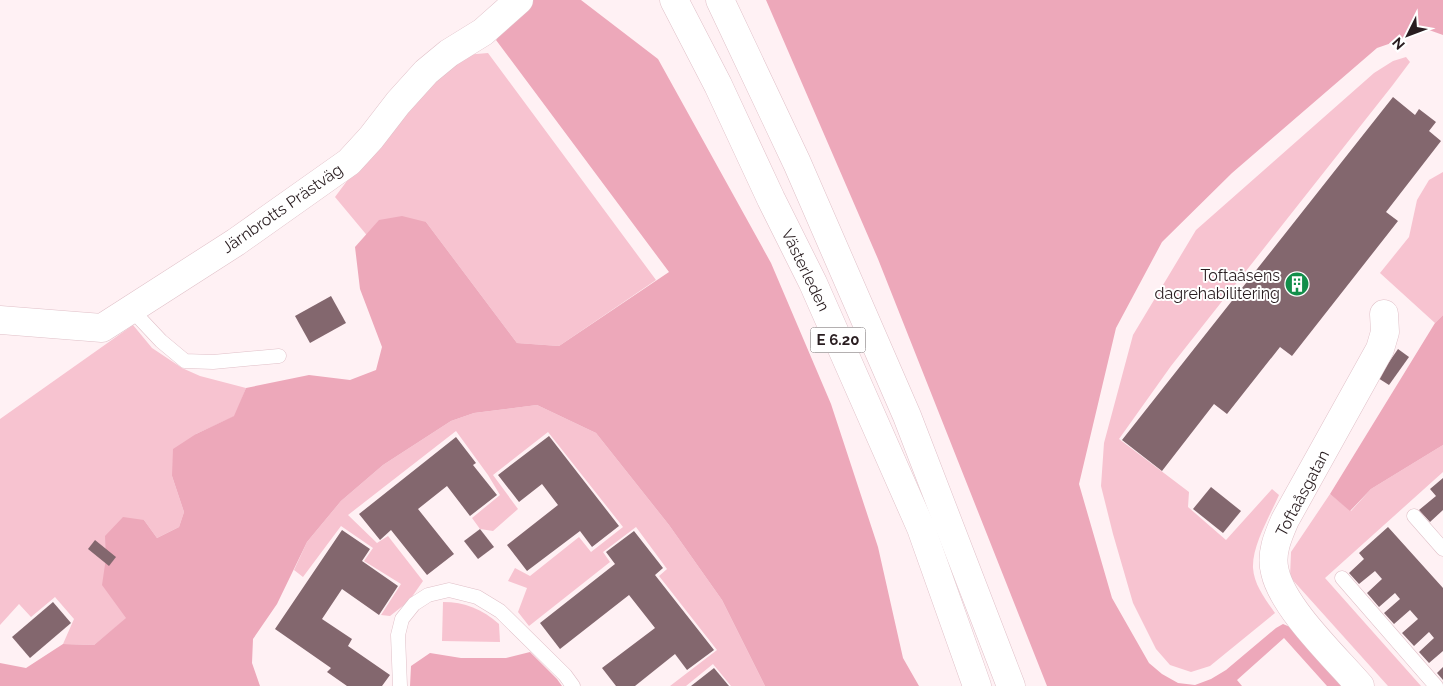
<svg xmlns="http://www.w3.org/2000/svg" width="1443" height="686" font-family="Raleway,sans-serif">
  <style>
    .green { fill: #f7c3d0 }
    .forest { fill: #eda8ba }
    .building { fill: #83676e }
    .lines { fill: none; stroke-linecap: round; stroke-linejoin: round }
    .service-casing { stroke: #e0c0c8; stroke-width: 15 }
    .minor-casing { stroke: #e0c0c8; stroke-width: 29 }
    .trunk-casing { stroke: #e0c0c8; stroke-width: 29 }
    .service { stroke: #fff; stroke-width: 14 }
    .minor { stroke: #fff; stroke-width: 28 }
    .trunk { stroke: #fff; stroke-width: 28 }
    .labels { text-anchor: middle; stroke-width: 4; stroke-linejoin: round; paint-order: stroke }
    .shield { fill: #fff; stroke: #696163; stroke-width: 1 }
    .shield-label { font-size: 15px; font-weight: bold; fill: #291d20 }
    .street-label { font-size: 16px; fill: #291d20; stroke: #fff }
    .poi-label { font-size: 16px; fill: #291d20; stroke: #fff; text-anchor: end }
  </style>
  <rect width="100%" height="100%" fill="#fff1f4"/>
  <g class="green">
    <polygon points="488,53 656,280 559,346 517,343 426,222 385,257 335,197 376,142 396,110 465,55"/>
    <path d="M1406,57L1410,62L1392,86L1171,366L1119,439L1189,492L1188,507L1226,540L1272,489L1279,495C1270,516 1252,545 1253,568C1254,585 1266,600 1275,613L1210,666L1191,672L1170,665L1156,649L1133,603L1113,534L1101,486L1104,443L1133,335L1196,230L1374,73L1393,61Z"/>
    <polygon points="1443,172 1443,315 1435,323 1380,273 1409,237 1417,200 1429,180"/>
    <polygon points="133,325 152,348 182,368 200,376 246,388 235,416 196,434 172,476 184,512 179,527 157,538 144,520 127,618 94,645 63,644 74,619 55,597 31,617 19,604 0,625 0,419"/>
    <polygon points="537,405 596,433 669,525 722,600 765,686 731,686 713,664 686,686 670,686 717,650 659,576 667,569 636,527 603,552 610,562 529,626 518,612 527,588 508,581 515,568 530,576 579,537 591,552 623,527 548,432 493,475 518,509 493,531 480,529 472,518 500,495 488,475 456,431 348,515 377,543 388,536 423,581 409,601 390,616 381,615 401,584 364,561 373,548 341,526 303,577 294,570 307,542 341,501 383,465 451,421 474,413"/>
    <polygon points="1443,445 1443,472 1325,578 1421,686 1388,686 1290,577 1291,552 1330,494 1351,511 1371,489"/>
    <path d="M443,602C465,602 482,609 499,624L500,642L442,641Z"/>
  </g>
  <g class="forest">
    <polygon points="530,0 581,0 658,59 771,263 831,404 878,547 903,658 919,686 765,686 722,600 669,525 596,433 537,405 474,413 451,421 383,465 341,501 307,542 277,604 253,639 252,663 260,686 0,686 0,663 26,668 63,644 94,645 126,618 102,585 106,558 105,536 123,517 144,520 157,538 179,527 184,512 172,476 173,449 196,434 234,416 246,388 309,375 350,380 376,370 382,347 360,289 355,247 379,220 402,216 426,222 517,343 559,346 669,272 496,40 511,17"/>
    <polygon points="766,0 1443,0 1443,35 1429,30 1377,48 1232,173 1162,242 1116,328 1079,484 1112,598 1149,663 1162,674 1178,683 1195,685 1211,679 1226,670 1276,628 1283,624 1290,627 1343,686 1327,686 1284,638 1237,680 1242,686 1047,686 878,259"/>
    <polygon points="1443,315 1443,445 1371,489 1350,511 1330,494 1435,323"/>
    <polygon points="530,652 557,679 562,686 410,686 411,666 430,653 461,658 506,658"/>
  </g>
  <g class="building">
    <polygon points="1393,97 1415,115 1419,109 1436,122 1429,131 1441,141 1386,212 1398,221 1292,356 1280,347 1227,414 1214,404 1162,471 1122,440"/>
    <polygon points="331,296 346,323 310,343 295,316"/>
    <polygon points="1398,349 1409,357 1389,385 1378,378"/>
    <polygon points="549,436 619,526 592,547 580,531 527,571 507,545 558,505 542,484 519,502 498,475"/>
    <polygon points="456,437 476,463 473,465 497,495 470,516 447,486 418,509 454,554 427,575 391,530 380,540 359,514"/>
    <polygon points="1443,478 1443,510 1430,522 1419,510 1436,496 1430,489"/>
    <polygon points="1211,487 1241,511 1223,533 1193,509"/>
    <polygon points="1388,527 1443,588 1443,651 1429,663 1419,652 1434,638 1429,632 1414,646 1402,633 1418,619 1410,610 1394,624 1384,613 1400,599 1395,593 1379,607 1367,593 1382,579 1375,571 1359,584 1349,573 1364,559 1359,553"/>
    <polygon points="480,529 494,547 478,559 464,541"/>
    <polygon points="342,530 370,549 362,561 398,586 379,615 342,589 322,619 352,639 348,646 390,675 382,686 347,686 327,672 331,668 275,629"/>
    <polygon points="634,531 663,568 655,575 714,650 687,670 675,654 635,686 616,686 602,668 655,628 629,595 560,649 540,623 615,564 606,552"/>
    <polygon points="95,540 116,557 109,566 88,549"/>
    <polygon points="53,602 71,623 30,658 12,637"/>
    <polygon points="1443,667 1443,680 1437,673"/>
    <polygon points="714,668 729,686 691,686"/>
  </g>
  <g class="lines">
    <defs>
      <g id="service">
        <polyline points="130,308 161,341 185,361 213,362 279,356"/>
        <polyline points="1414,516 1443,549"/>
        <polyline points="1342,578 1436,686"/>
        <polyline points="400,686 398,635 402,619 414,604 428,595 449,590 477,597 500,611 565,675 573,686"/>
      </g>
      <g id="minor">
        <polyline points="0,320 102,328 236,242 349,162 371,138 398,103 426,72 449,53 483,32 519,0"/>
        <path d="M1360,686C1335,657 1283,608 1275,572C1270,554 1278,536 1285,520L1380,349L1385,332L1384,314"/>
      </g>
      <g id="trunk">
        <polyline points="674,0 718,85 771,199 813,283 921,528 977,686"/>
        <polyline points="720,0 797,163 907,416 1011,686"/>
      </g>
    </defs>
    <use href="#service" class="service-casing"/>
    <use href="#minor" class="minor-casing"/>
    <use href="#trunk" class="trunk-casing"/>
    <use href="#service" class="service"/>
    <use href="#minor" class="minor"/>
    <use href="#trunk" class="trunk"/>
  </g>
  <defs>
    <symbol id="building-disc" viewBox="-11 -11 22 22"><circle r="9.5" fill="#128e4a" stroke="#fff"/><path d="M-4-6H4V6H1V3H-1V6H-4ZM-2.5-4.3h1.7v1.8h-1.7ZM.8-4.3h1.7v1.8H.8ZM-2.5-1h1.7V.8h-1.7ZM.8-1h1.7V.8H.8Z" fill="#fff"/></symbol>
  </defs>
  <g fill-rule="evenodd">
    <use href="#building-disc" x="1283" y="270" width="28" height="28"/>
  </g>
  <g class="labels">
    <rect class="shield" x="810.5" y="327.5" width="55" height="25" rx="4"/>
    <g class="shield-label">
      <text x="838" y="345">E 6.20</text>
    </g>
    <g class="street-label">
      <text transform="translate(282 208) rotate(-35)" y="6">Järnbrotts Prästväg</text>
      <text transform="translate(806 270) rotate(64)" y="6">Västerleden</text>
      <text transform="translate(1302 493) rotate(-62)" y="6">Toftaåsgatan</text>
    </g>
    <g class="poi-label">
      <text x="1280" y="281">Toftaåsens<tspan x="1280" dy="18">dagrehabilitering</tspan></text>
    </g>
  </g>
  <g transform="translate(1408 35) rotate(228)" stroke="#ffffff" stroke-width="4" paint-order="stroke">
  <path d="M0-4L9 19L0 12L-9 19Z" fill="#291d20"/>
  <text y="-8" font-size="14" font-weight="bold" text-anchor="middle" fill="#291d20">N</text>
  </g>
</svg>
